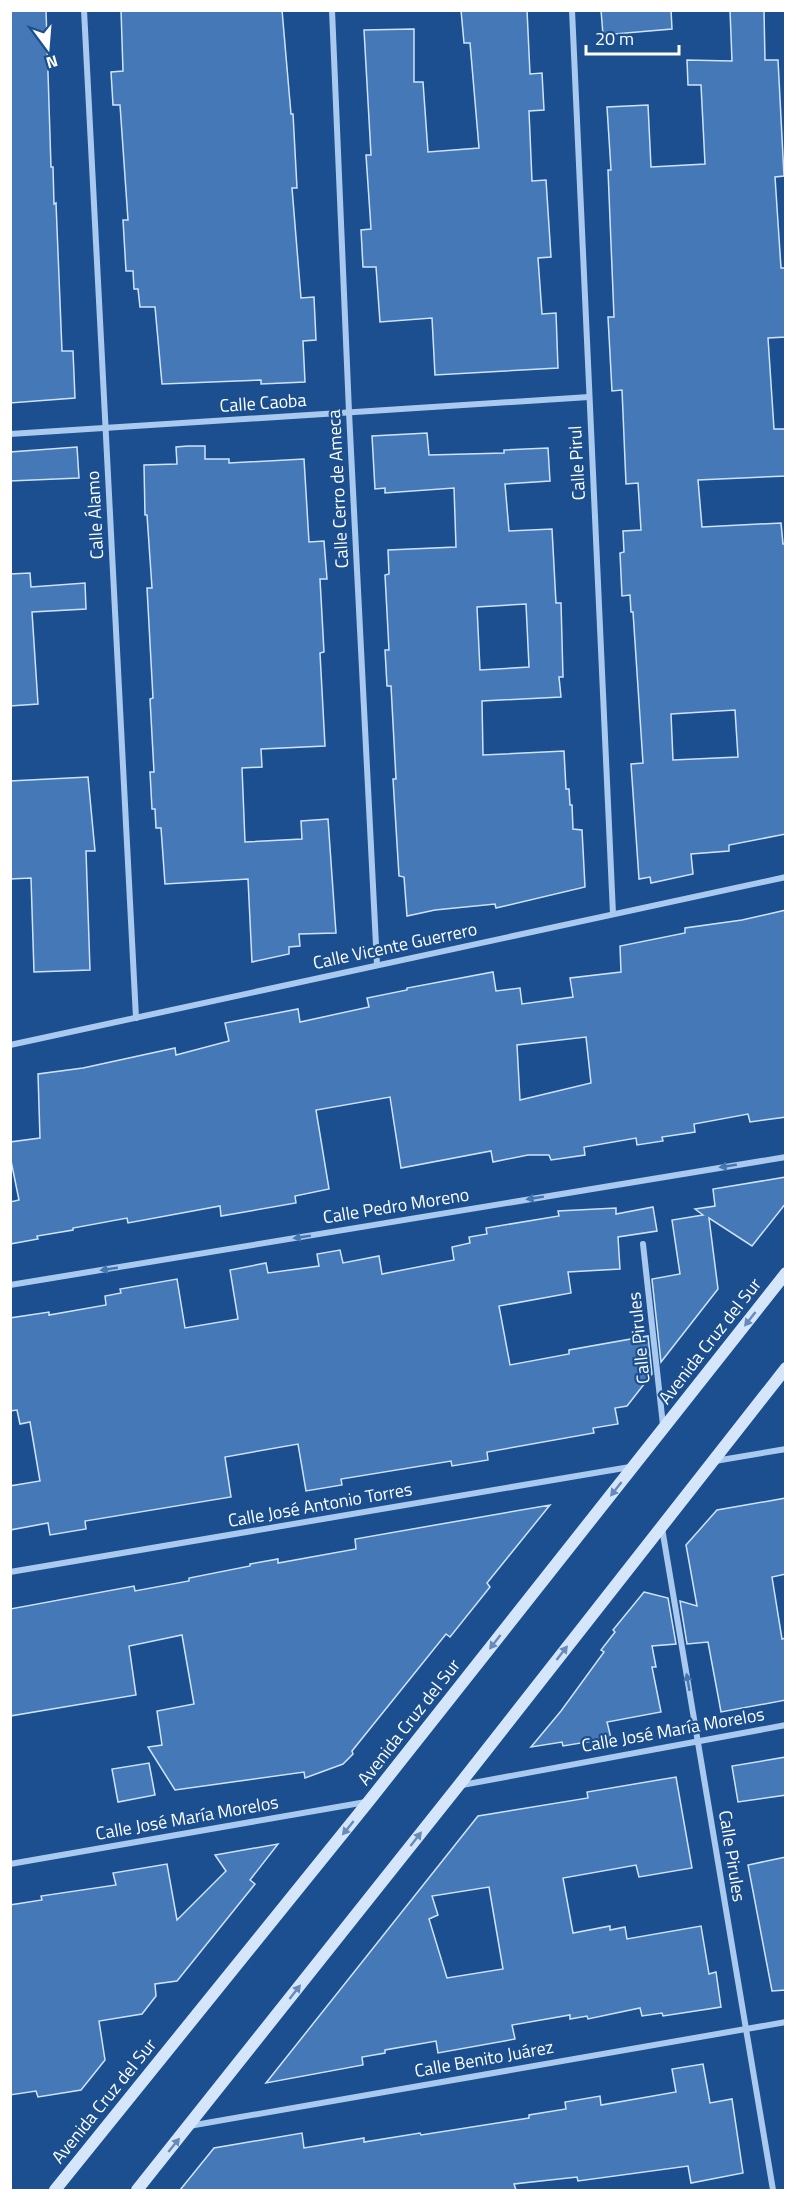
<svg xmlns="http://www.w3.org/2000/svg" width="796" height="2201" font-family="'Titillium Web',sans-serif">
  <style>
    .building { fill: #4478b7; stroke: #cfe3fa; stroke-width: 1.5; fill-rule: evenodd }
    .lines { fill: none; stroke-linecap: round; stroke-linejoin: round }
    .street { stroke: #a9c9ee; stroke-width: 6 }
    .secondary { stroke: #d6e6fa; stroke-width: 12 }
    .oneway { fill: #4674ac }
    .oneway2 { fill: #668bba }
    .labels { text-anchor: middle; stroke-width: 4.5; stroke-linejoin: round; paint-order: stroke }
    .street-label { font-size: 18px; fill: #fff; stroke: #1b4f8f }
  </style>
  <rect width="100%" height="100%" fill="#1b4f8f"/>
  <g class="building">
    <polygon points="10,10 46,10 51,167 53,167 54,204 56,203 62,351 73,351 75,398 10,403"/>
    <polygon points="121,10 282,10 291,114 293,114 297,188 292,188 301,298 314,297 316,340 303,341 305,382 261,384 261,380 162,384 155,307 140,307 138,289 134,289 133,271 126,271 123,220 128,220 120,105 113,105 111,72 123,71"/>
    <polygon points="461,10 527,10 530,74 542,73 544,110 529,111 532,181 546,180 551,257 538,258 542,314 556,313 558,368 435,375 432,318 380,322 376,267 363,267 361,230 371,229 366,155 371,155 364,30 414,29 414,82 423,82 428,152 479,148 470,43 464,43"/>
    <polygon points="601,10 671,10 672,29 603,35"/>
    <path d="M730,10H764L765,60H778L784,176L775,177L781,268H786V337L768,338L774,429H786V476L698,480L702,527L781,523L783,544H786V834L729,845V851L691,854L693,874L651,883L650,877L639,879L631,764L643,763L633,612H631L630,595L622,596L620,553L624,552L623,531L641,530L638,483L626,484L622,390L612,391L608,317H614L608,170H611L607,107L648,105L651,167L705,164L701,85H688L687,60L732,61ZM735,710L738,757L673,760L671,714Z"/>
    <path d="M427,433L429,455L504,453V450L548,448L550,481L505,484L509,531L552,529L556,603H561L563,677H559L561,697L482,701L483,755L564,751L566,789H569L570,805H572L573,829L582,830L585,887L496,908L495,904L435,910L407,916L404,877L399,876L393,779H396L391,686H387L385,650H389L385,575L389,574L388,550L456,547L454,488L385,493V488L375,489L372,436ZM526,604L529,667L480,670L477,607Z"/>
    <polygon points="188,446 205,446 205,459 229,459 229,463 304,459 309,542 324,541 327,579 320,579 324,652 320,653 325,746 261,749 262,767 242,768 245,842 302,839 301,821 328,819 336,933 299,934 300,946 289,947 289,954 252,962 248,879 165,884 161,828 156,828 155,809 152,809 150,772 154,772 150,699 153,698 147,588 152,588 147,515 145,515 144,465 177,464 176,447"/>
    <polygon points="77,447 79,478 10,481 10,452"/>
    <polygon points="30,573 31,587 85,583 86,609 32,612 38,704 10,706 10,574"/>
    <polygon points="88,777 95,851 86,851 90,970 34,972 31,878 10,879 10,781"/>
    <path d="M786,910V1117L750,1122L748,1114L694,1124L695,1132L662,1137L663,1141L637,1145L636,1138L584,1147L585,1155L551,1160L549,1155H528L493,1162L491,1151L401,1168L390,1097L316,1110L329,1189L295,1196L296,1203L221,1216L220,1206L128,1223L127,1218L73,1228V1230L37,1236L38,1239L10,1244V1202L19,1200L10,1156V1142L40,1138L38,1074L83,1068L175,1048L176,1055L229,1041L225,1023L298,1009L300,1022L369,1007L367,998L407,990V988L493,972L496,991L520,988L522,1004L573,997L570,978L621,972L620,946L685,933V928L742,920ZM586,1037L591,1083L520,1100L517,1045Z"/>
    <polygon points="786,1177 786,1203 752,1246 709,1218 718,1289 661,1362 652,1279 680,1274 672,1220 703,1215 695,1209 715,1206 713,1189"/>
    <polygon points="653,1207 657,1231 618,1237 620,1269 568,1272 571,1293 499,1306 510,1365 569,1354 569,1350 648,1336 652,1374 627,1406 615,1408 618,1424 593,1428 594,1433 487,1452 488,1460 452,1466 451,1461 341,1479 342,1485 306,1491 298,1444 225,1457 231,1497 85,1521 86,1529 50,1535 48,1523 10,1530 10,1486 40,1481 30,1422 20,1424 17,1410 10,1411 10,1318 49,1312 49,1315 106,1305 105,1296 121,1293 120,1289 177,1279 185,1328 238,1319 230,1270 266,1263 268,1273 319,1266 317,1254 340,1250 343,1263 379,1256 382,1274 454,1260 452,1247 470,1243 469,1237 487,1234 486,1228 559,1216 558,1211 616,1208 616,1214"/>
    <polygon points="786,1498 786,1574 772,1577 782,1639 786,1638 786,1700 721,1712 708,1642 687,1644 680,1601 697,1606 686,1545 717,1510"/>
    <polygon points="550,1505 487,1583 490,1587 450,1637 446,1634 352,1751 353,1754 343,1764 305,1778 304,1772 175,1790 148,1747 162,1745 157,1711 194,1704 182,1635 129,1646 136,1695 10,1716 10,1609 134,1586 135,1591 189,1581 189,1578 250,1566 250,1564 278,1559 278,1563 356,1549 355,1539"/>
    <polygon points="644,1592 668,1598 676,1644 652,1646 656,1667 652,1667 661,1712 607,1722 611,1738 563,1746 562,1742 531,1747 561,1711 604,1652 601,1650 615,1632 613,1630"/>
    <polygon points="786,1757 786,1795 738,1802 732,1766"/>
    <polygon points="149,1763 155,1795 118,1802 112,1769"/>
    <path d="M676,1777L692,1868L639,1877L636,1865L563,1878L573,1933L610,1926V1930L625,1927L627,1939L701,1926L709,1974L716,1972L721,2007L663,2016L662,2013L642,2016L640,2008L588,2019L587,2016L570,2019V2015L512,2025L515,2039L438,2053L436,2041L385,2050V2053L362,2057L363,2065L266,2083L478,1816L588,1798L587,1792ZM489,1887L503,1969L447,1978L429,1919L438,1915L432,1896Z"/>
    <polygon points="278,1844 250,1880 255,1884 177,1981 155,1984 156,1996 142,2014 99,2021 105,2060 81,2090 38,2097 36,2091 10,2095 10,1905 42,1900 41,1896 116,1885 113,1873 167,1864 177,1920 226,1871 215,1855"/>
    <polygon points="786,1857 786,1990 772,1991 748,1865"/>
    <polygon points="703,2064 710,2103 732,2099 743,2173 691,2183 688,2166 578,2181 577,2177 514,2184 516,2190 180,2190 214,2148 302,2133 304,2148 364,2138 364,2142 420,2133 421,2135 529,2118 529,2115 566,2109 565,2102 600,2096 601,2105 676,2092 672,2069"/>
  </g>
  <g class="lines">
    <g class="street">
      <polyline points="84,10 136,1018"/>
      <polyline points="332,10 349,412 377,965"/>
      <polyline points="572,10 613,914"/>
      <polyline points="10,434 589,397"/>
      <polyline points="10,1045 786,877"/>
      <polyline points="643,1244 663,1425"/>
      <polyline points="10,1285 786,1157"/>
      <polyline points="715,1461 786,1449"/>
      <polyline points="662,1528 773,2190"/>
      <polyline points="10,1572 630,1467"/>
      <polyline points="462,1785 786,1725"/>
      <polyline points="10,1864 366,1802"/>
      <polyline points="189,2126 786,2022"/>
    </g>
    <g class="secondary">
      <polyline points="55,2190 369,1801 786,1273"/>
      <polyline points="137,2190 459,1785 786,1368"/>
    </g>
  </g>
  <defs><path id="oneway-solid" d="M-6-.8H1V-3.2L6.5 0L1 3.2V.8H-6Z" transform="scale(1.5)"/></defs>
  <g class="oneway">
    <use href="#oneway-solid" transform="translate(728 1166) rotate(171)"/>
    <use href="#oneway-solid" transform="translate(535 1198) rotate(171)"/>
    <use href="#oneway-solid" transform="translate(302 1237) rotate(171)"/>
    <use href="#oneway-solid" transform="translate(109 1269) rotate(171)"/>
    <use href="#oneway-solid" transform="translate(688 1682) rotate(-100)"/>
  </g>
  <g class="oneway2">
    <use href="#oneway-solid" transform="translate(750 1319) rotate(128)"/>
    <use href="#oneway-solid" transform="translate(616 1489) rotate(128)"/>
    <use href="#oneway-solid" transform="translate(495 1642) rotate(128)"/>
    <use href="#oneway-solid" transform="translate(562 1653) rotate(-52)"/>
    <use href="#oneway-solid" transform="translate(348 1828) rotate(129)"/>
    <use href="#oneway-solid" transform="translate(416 1839) rotate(-52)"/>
    <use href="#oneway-solid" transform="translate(295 1992) rotate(-52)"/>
    <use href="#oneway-solid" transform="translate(174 2145) rotate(-51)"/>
  </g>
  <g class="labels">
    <g class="street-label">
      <text transform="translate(263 403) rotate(-4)" y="6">Calle Caoba</text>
      <text transform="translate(577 463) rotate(-93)" y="6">Calle Pirul</text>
      <text transform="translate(338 489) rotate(-93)" y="6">Calle Cerro de Ameca</text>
      <text transform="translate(95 515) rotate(-93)" y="6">Calle Álamo</text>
      <text transform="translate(395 946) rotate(-12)" y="6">Calle Vicente Guerrero</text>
      <text transform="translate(396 1206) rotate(-9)" y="6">Calle Pedro Moreno</text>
      <text transform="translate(639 1338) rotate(-96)" y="6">Calle Pirules</text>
      <text transform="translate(710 1341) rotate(-52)" y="6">Avenida Cruz del Sur</text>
      <text transform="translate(320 1505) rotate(-10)" y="6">Calle José Antonio Torres</text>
      <text transform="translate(409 1722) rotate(-52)" y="6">Avenida Cruz del Sur</text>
      <text transform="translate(673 1730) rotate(-10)" y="6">Calle José María Morelos</text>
      <text transform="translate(187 1818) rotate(-10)" y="6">Calle José María Morelos</text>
      <text transform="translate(732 1856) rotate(81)" y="6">Calle Pirules</text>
      <text transform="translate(484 2059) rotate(-10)" y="6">Calle Benito Juárez</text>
      <text transform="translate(104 2101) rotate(-51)" y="6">Avenida Cruz del Sur</text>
    </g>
  </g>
  <rect width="796" height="2201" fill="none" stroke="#ffffff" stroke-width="24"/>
  <g transform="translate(48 48) rotate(164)" stroke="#1b4f8f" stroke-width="4.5" paint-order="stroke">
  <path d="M0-4.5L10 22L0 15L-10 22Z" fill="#ffffff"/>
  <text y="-9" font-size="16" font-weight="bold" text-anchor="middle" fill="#ffffff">N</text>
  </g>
  <path d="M586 45v9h93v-9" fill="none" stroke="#ffffff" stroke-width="3"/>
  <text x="595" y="45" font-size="18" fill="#ffffff" stroke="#1b4f8f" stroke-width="4.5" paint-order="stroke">20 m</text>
</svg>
